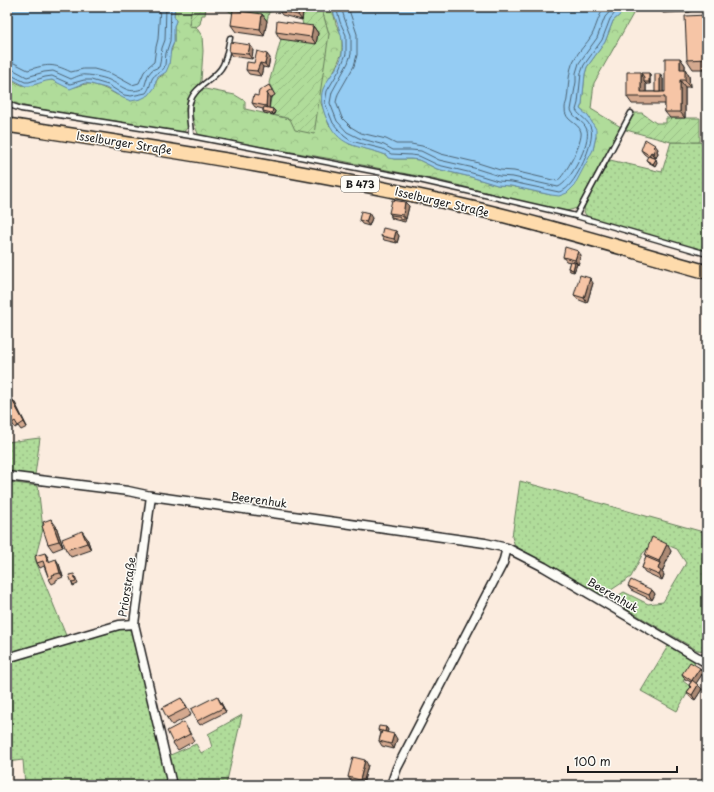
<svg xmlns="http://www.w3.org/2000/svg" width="714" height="792" font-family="'Playpen Sans',sans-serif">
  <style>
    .grass { fill: url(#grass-dots); stroke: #667c5b }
    .forest { fill: url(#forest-crowns); stroke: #667c5b }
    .garden { fill: url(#garden-furrows); stroke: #667c5b }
    .water { fill: #95ccf3; stroke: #65869d }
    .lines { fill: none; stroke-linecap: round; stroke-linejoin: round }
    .shore { stroke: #4c6272; stroke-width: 1 }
    .service-casing { stroke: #1c1c1c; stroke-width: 7 }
    .minor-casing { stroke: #1c1c1c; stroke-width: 11 }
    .primary-casing { stroke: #1c1c1c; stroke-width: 16 }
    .service { stroke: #fdfcf7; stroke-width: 4 }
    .minor { stroke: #fdfcf7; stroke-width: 8 }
    .primary { stroke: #fedbac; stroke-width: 13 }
    .wall { fill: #d4a98f; stroke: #1c1c1c }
    .shaded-wall { fill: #ac8a74; stroke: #1c1c1c }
    .building { fill: #f6c5a6; stroke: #1c1c1c }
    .labels { text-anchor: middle; stroke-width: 3; stroke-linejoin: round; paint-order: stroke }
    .shield { fill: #fdfcf7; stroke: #605f5e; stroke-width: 1 }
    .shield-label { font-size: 10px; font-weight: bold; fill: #1c1c1c }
    .street-label { font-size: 11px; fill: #1c1c1c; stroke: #fdfcf7 }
  </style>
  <defs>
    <pattern id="grass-dots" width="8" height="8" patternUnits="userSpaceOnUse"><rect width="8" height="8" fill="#b0dc9a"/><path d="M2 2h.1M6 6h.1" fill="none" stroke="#97bc84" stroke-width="1.8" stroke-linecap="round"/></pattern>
    <pattern id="forest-crowns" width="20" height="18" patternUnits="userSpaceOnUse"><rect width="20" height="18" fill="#b0dc9a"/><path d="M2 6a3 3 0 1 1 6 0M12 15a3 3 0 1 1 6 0" fill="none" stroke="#97bc84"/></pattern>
    <pattern id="garden-furrows" width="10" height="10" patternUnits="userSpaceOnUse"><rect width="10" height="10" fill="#b0dc9a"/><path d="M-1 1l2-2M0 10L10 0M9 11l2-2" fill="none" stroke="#97bc84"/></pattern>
  </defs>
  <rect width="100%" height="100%" fill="#fbecdf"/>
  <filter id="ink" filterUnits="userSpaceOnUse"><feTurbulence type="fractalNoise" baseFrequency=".025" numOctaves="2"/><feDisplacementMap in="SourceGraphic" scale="8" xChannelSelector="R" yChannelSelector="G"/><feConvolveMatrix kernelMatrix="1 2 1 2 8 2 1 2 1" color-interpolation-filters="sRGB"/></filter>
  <g filter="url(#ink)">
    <g class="grass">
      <polygon points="671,142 700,142 707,147 707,252 588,218 584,212 585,204 610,160 662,172"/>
      <polygon points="40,438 35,475 7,471 7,442"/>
      <polygon points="520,481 707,533 707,651 697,650 611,600 624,592 648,604 663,602 686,563 677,549 657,541 643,553 631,577 602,596 515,546 512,537"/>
      <polygon points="7,482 38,486 43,529 35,559 67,638 7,655"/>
      <polygon points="118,626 127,627 133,634 169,785 25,785 23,760 7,762 7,663"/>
      <polygon points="668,646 696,661 683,681 691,687 677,711 641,691"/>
      <polygon points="242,715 226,785 176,785 168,756 196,744 201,753 212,747 208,734"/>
    </g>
    <g class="forest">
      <path d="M175,7H192L189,25L196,27L202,36L203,51L201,81L188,99L186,108L188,127L182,134L28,107L7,101V76C12,80 22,87 29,86C36,85 42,80 50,80C58,81 66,87 74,87C78,87 82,84 86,84C95,83 109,90 117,95L155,87C156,81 157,78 163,75L174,42V26L176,21L174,15Z"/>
      <path d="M321,7H332L336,24L342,36V53L336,67L323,90L321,103L329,125L349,144L381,153L394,159H411L419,160L437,169L471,177L497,185L511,186L551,195L593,150L596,136L588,116L580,109L582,104L585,74L587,67L605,42L613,21L622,13L625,7H637L594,83L591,109L621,127L577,208L567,211H560L437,180L332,159L199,136C192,121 186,97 205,89L235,95L245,101V109L290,119L329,34Z"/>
    </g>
    <g class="garden">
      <polygon points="192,7 211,7 211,8 206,8 205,15 202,15 200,24 196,27 189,26"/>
      <polygon points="223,7 321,7 329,34 314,134 295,130 290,119 274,115 275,111 269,110 271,98 275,95 269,83 281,39 304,31 302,20 303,12 284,8 269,12 267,21 238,17"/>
      <polygon points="634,113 642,113 656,123 666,123 666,118 700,118 700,142 671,142 626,130"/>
    </g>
    <g class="water">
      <polygon points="7,7 175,7 174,15 176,21 174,26 174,42 171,49 169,65 166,72 158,77 156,81 155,87 149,95 141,99 131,101 123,98 106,88 91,84 85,83 70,89 52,80 46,81 30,86 25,86 7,76"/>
      <path d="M332,7H625L622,13L613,21L605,42L587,67L585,74L582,104L580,109L588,116L596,129V136L593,150L574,186L567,193L559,196L551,195L511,186L497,185L471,177L437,169L419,160L411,159H394L388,158L386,155C357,144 339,150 325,115C322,106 320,98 323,89C328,77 340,67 342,54C345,37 336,23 332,7Z"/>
    </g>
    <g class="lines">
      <g class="shore">
        <path d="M336,7L340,22L346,35V54L340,69L327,91L325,103L333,123L344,136L351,141L383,149L391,154L411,155L419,156L438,165L472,173L498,181L512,182L559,192C559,192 564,190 564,190C576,183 595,142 591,129C589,120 580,117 576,110L578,103L581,73L584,65L602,40L610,19L620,7"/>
        <path d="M341,7L345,20L351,35V54L348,63L332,92L330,103L337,121L347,132L359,138L384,145L393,150H411L421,151L439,160L474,168L499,176L513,177L558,187C570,183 591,142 587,130C584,121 574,119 571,110L576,82V73L579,63L597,38L605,17L614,7"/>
        <path d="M348,7L357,34V55L354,66L338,94L336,102L342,118L351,127L361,133L386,139L396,144H411L422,146L441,154L475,162L500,170L514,171L557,181C565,176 583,142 581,132C579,122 564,122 565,108C565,104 567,102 567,99C569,86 568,71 574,60C579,50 587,44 592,35C597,25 598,16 605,7"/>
        <path d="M7,62L14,63L28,70C48,64 52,63 71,72L83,69H94L112,74L132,85L139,83L144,72L149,66L154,62L156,47L158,39L160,7"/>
        <path d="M7,68L12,69L27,77L44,72L53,71L71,79C76,77 81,74 86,75C92,75 107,78 111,81C124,87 129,95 144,88L148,75L152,70L159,67L160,63L162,48L165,40L166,7"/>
        <path d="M7,73L25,82H29L45,77L52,76L70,84L84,80H91L108,85L124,95L131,96L146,93C150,88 150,84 152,79C155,73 161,73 164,68C166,64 165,58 166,53C167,49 169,45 170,41C171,30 170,18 171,7"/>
      </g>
      <defs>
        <g id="service">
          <polyline points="7,104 21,109 191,136 419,180 576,216 707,254"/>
          <path d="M191,136C191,125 187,112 190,102C195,85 216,80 223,65C227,57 228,46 230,38"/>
          <polyline points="576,216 631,113"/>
        </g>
        <g id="minor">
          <polyline points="7,476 128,491 151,496 485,543 507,548 544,567 707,663"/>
          <polyline points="134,624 172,785"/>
          <polyline points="7,658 119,625 134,624 151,496"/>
          <polyline points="391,785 397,768 503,563 507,548"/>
        </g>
        <path id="primary" d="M7,125C161,149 315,172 468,207C548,225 627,250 707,272"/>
      </defs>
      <use href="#service" class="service-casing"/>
      <use href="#minor" class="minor-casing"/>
      <use href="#primary" class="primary-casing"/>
      <use href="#service" class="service"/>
      <use href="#minor" class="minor"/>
      <use href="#primary" class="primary"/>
    </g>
    <g class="wall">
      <polygon points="658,7 690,7 690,12 663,13"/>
      <polygon points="279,11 303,12 302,20 282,15"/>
      <polygon points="262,14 267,21 264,36 236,32 231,25"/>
      <polygon points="707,15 707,69 693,69 687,60"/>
      <polygon points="313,26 318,33 316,44 280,39 276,32"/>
      <polygon points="250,45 253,49 252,59 232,56 229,52"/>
      <polygon points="270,58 268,68 263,67 261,76 249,74 246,70 254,63"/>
      <polygon points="680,58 685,65 685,69 689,76 690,87 685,87 685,118 670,118 665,112 665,104 632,104 627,97 649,73 650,75 650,84 646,84 646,92 655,92 663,79 663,92 665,92"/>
      <polygon points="269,85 275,95 270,98 269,108 273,109 275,111 274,115 264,113 263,111 263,109 255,107 252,103"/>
      <polygon points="658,149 657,151 658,153 656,158 654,157 653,158 657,162 655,166 648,162 646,160 648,157 644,154 641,150"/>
      <polygon points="405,202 409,206 405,222 392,219 391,217 391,215 389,213"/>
      <polygon points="372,218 369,226 362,224 359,220"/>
      <polygon points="396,231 399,236 397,243 384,240 381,236"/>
      <polygon points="581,255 578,265 577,264 574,272 570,271 568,268 570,262 566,261 563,257"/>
      <polygon points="593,283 587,303 577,299 574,295"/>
      <polygon points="11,398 15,403 27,427 21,430 18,426 15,428 12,423"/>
      <polygon points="56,526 63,547 53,551 48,544"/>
      <polygon points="87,538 91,550 71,557 66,550"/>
      <polygon points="671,551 662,572 664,575 662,580 645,572 642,568 646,557 645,555"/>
      <polygon points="48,557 49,562 59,564 63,577 56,580 56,582 52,584 49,579 44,566 40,568 37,563"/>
      <polygon points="75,576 78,584 73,586 72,583"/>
      <polygon points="628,586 652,590 655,594 652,600 631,590"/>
      <polygon points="700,668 703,673 696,683 702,689 695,700 690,697 687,692 690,688 689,685 691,682 685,679 682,674"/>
      <polygon points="181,698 186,705 191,715 172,725 167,718"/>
      <polygon points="220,701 226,712 200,725 197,721"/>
      <polygon points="386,727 388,730 387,732 397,739 394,749 382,746 379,741 381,733 379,732 378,730"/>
      <polygon points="188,729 194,741 178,750 173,743"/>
      <polygon points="368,765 363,784 351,781 348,777"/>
    </g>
    <g class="shaded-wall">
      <polygon points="300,7 303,12 302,20 298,15"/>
      <polygon points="687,7 690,7 690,12"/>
      <polygon points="262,14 267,21 264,36 260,29"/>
      <polygon points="313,26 318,33 316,44 311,37"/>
      <polygon points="250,45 253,49 252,59 248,54"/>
      <polygon points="267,54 270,58 268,68 265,64"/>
      <polygon points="680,58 685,65 685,69 689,76 690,87 685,80 680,69"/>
      <polygon points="260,63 263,67 261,76 257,71"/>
      <polygon points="641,72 646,79 644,82 646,84 646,97 641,92"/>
      <polygon points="649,73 650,75 650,84 649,82"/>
      <polygon points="660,74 663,79 663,94 660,92"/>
      <polygon points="680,80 685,87 685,118 680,112"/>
      <polygon points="267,93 270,98 269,110 266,106"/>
      <polygon points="273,109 275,111 274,115 272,113"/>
      <polygon points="655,145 658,149 657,151 658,153 656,158 653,153 653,147"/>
      <polygon points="651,152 654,157 653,159 649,155"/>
      <polygon points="656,159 657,162 655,166 653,164"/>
      <polygon points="405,202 409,206 406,219 403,215"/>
      <polygon points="369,213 372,218 369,226 366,222"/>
      <polygon points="396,231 399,236 397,243 394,239"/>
      <polygon points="578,251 581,255 578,265 575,260"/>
      <polygon points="575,262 577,264 574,272 573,270"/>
      <polygon points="590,278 593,283 587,303 584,298"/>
      <polygon points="11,398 15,403 27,427 24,422"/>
      <polygon points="51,519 56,526 63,547 59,541"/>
      <polygon points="82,531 87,538 91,550 87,543"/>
      <polygon points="667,544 671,551 662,572 664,575 662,580 659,575 658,569 660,563 659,561"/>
      <polygon points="45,553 48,557 51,567 48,562"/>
      <polygon points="56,559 59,564 63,577 60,573"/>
      <polygon points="652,590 655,594 652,600 649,595"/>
      <polygon points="700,668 703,673 695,685 692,680"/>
      <polygon points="698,685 702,689 695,700 692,695"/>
      <polygon points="217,696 220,701 226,712 223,708"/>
      <polygon points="386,727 388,730 386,734 385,732"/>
      <polygon points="394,734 397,739 394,749 391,744"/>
      <polygon points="365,760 368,765 363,784 360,780"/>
    </g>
    <g class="building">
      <polygon points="280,7 300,7 298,15 279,11"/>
      <polygon points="233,10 262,14 260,29 231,25"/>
      <polygon points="707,15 707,59 687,60 685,16"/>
      <polygon points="277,21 313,26 311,37 276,32"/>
      <polygon points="230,42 250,45 248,54 229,52"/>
      <polygon points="257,51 267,54 265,64 260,63 257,71 246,70 247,62 254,63"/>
      <polygon points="665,58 680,58 680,69 685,69 685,80 680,80 680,112 665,112 665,97 627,97 627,72 641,72 641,92 665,92"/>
      <polygon points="641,73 649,73 649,82 644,82 644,77"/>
      <rect x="655" y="74" width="5" height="18"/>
      <polygon points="269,85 272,90 267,93 266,106 252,103 254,95 258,96 259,91"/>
      <polygon points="264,107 273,109 272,113 263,111"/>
      <polygon points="645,139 655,145 653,147 655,148 653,153 651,152 649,155 641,150"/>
      <polygon points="648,156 656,159 653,164 646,160"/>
      <polygon points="392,200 405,202 403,215 389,213"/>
      <polygon points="361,211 369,213 366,222 359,220"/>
      <polygon points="391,215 404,217 404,220 391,217"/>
      <polygon points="383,228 396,231 394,239 381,236"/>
      <polygon points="565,247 578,251 575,260 563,257"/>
      <polygon points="570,261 575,262 573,270 568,268"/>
      <polygon points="580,275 590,278 584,298 574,295"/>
      <polygon points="11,398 24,422 18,426 15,421 12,423 7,414 7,400"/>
      <polygon points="51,519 59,541 48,544 42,526 44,525 43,522"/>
      <polygon points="82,531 87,543 66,550 62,539"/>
      <polygon points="652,537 667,544 659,561 645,555"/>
      <polygon points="45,553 48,562 56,559 60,573 52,575 53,577 49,579 43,561 37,563 35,556"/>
      <polygon points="646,557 660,563 658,569 661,571 659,575 642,568"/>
      <polygon points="74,574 76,582 72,583 69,575"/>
      <polygon points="631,580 652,590 649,595 628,586"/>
      <polygon points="690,662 700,668 692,680 698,685 692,695 687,692 691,687 689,685 692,681 682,674"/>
      <polygon points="707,686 707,692 704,691"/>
      <polygon points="217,696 223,708 197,721 191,709"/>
      <polygon points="181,698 187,708 167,718 162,708"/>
      <polygon points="184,722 190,734 173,743 167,731"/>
      <polygon points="379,726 386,727 385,732 378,730"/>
      <polygon points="382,731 394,734 391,744 379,741"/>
      <polygon points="353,757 365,760 360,780 348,777"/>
    </g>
  </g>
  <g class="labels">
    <rect class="shield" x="341" y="176" width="38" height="16" rx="3"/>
    <g class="shield-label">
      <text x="360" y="188">B 473</text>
    </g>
    <g class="street-label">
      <text transform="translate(124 143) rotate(9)" y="4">Isselburger Straße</text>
      <text transform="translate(442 202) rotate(13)" y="4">Isselburger Straße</text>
      <text transform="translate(259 500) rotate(8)" y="4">Beerenhuk</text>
      <text transform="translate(127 587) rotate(-81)" y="4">Priorstraße</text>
      <text transform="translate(613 595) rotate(30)" y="4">Beerenhuk</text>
    </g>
  </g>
  <rect width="714" height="792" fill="none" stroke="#fdfcf7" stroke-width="24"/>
  <rect x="12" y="12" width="690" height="768" fill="none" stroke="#1c1c1c" stroke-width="1.5" filter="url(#ink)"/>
  <path d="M568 766v6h109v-6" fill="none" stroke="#1c1c1c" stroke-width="2"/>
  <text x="574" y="766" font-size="12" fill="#1c1c1c" stroke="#fdfcf7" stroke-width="3" paint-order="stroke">100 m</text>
</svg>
